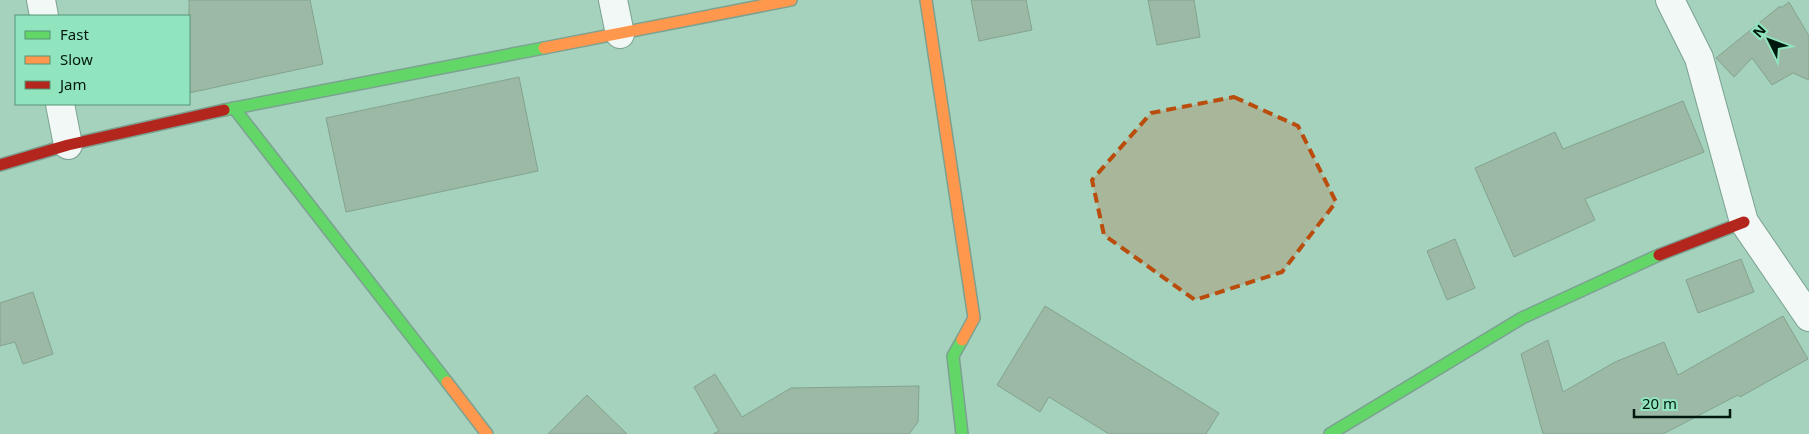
<svg xmlns="http://www.w3.org/2000/svg" width="1809" height="434" font-family="'Noto Sans',sans-serif">
  <style>
    .building { fill: #9bb9a5; stroke: #84a38f }
    .lines { fill: none; stroke-linecap: round; stroke-linejoin: round }
    .street-casing { stroke: #7ca191; stroke-width: 30 }
    .fast-casing { stroke: #7ca191; stroke-width: 14 }
    .slow-casing { stroke: #7ca191; stroke-width: 14 }
    .jam-casing { stroke: #7ca191; stroke-width: 14 }
    .street { stroke: #f1f8f5; stroke-width: 28 }
    .fast { stroke: #63d668; stroke-width: 11 }
    .slow { stroke: #ff974d; stroke-width: 11 }
    .jam { stroke: #b3261e; stroke-width: 11 }
    .marked { fill: #ba4c0c; fill-opacity: 0.2; stroke: #ba4c0c; stroke-width: 4; stroke-dasharray: 10 6; stroke-linejoin: round }
  </style>
  <rect width="100%" height="100%" fill="#a4d2bd"/>
  <g class="building">
    <polygon points="189,0 310,0 323,64 189,93"/>
    <polygon points="971,0 1026,0 1032,30 979,41"/>
    <polygon points="1148,0 1194,0 1200,37 1157,45"/>
    <polygon points="1789,2 1809,36 1809,80 1793,73 1772,85 1752,58 1734,77 1716,58 1780,6 1781,8"/>
    <polygon points="519,77 538,171 346,212 326,118"/>
    <polygon points="1683,101 1704,152 1585,199 1595,220 1514,257 1475,168 1555,132 1563,149"/>
    <polygon points="1455,239 1475,288 1447,300 1427,251"/>
    <polygon points="1741,259 1754,292 1698,313 1686,280"/>
    <polygon points="33,292 53,354 23,364 15,342 0,346 0,303"/>
    <polygon points="1045,306 1219,413 1206,434 1109,434 1049,397 1040,412 997,385"/>
    <polygon points="1783,316 1808,359 1740,397 1738,395 1663,434 1543,434 1521,354 1548,340 1563,392 1615,362 1664,342 1678,375"/>
    <polygon points="715,374 742,417 791,388 919,386 918,422 909,434 713,434 719,431 694,387"/>
    <polygon points="587,395 627,434 548,434"/>
  </g>
  <g class="lines">
    <defs>
      <g id="street">
        <polyline points="41,0 44,16"/>
        <polyline points="613,0 620,34"/>
        <polyline points="1670,0 1699,58 1744,222 1809,317"/>
        <polyline points="60,104 68,145"/>
      </g>
      <g id="fast">
        <polyline points="234,108 447,382"/>
        <polyline points="224,110 544,48"/>
        <polyline points="962,340 953,356 962,434"/>
        <polyline points="1330,434 1522,318 1659,255"/>
      </g>
      <g id="slow">
        <polyline points="926,0 974,318 962,340"/>
        <polyline points="544,48 791,0"/>
        <polyline points="447,382 487,434"/>
      </g>
      <g id="jam">
        <polyline points="0,165 68,145 224,110"/>
        <polyline points="1659,255 1744,222"/>
      </g>
    </defs>
    <use href="#street" class="street-casing"/>
    <use href="#fast" class="fast-casing"/>
    <use href="#slow" class="slow-casing"/>
    <use href="#jam" class="jam-casing"/>
    <use href="#street" class="street"/>
    <use href="#fast" class="fast"/>
    <use href="#slow" class="slow"/>
    <use href="#jam" class="jam"/>
  </g>
  <path class="marked" d="M1234,97L1298,126L1336,202L1282,272L1195,300L1104,235L1092,180L1151,113Z"/>
  <rect x="15" y="15" width="175" height="90" fill="#91e5be" stroke="#579377"/>
  <rect x="25" y="31" width="25" height="8" fill="#63d668" stroke="#579377"/>
  <text x="60" y="40" font-size="15" fill="#00180d">Fast</text>
  <rect x="25" y="56" width="25" height="8" fill="#ff974d" stroke="#579377"/>
  <text x="60" y="65" font-size="15" fill="#00180d">Slow</text>
  <rect x="25" y="81" width="25" height="8" fill="#b3261e" stroke="#579377"/>
  <text x="60" y="90" font-size="15" fill="#00180d">Jam</text>
  <g transform="translate(1769 40) rotate(312)" stroke="#91e5be" stroke-width="4" paint-order="stroke">
  <path d="M0-4L9 19L0 12L-9 19Z" fill="#00180d"/>
  <text y="-8" font-size="14" font-weight="bold" text-anchor="middle" fill="#00180d">N</text>
  </g>
  <path d="M1634 409v8h96v-8" fill="none" stroke="#00180d" stroke-width="2.5"/>
  <text x="1642" y="409" font-size="15" fill="#00180d" stroke="#91e5be" stroke-width="4" paint-order="stroke">20 m</text>
</svg>
